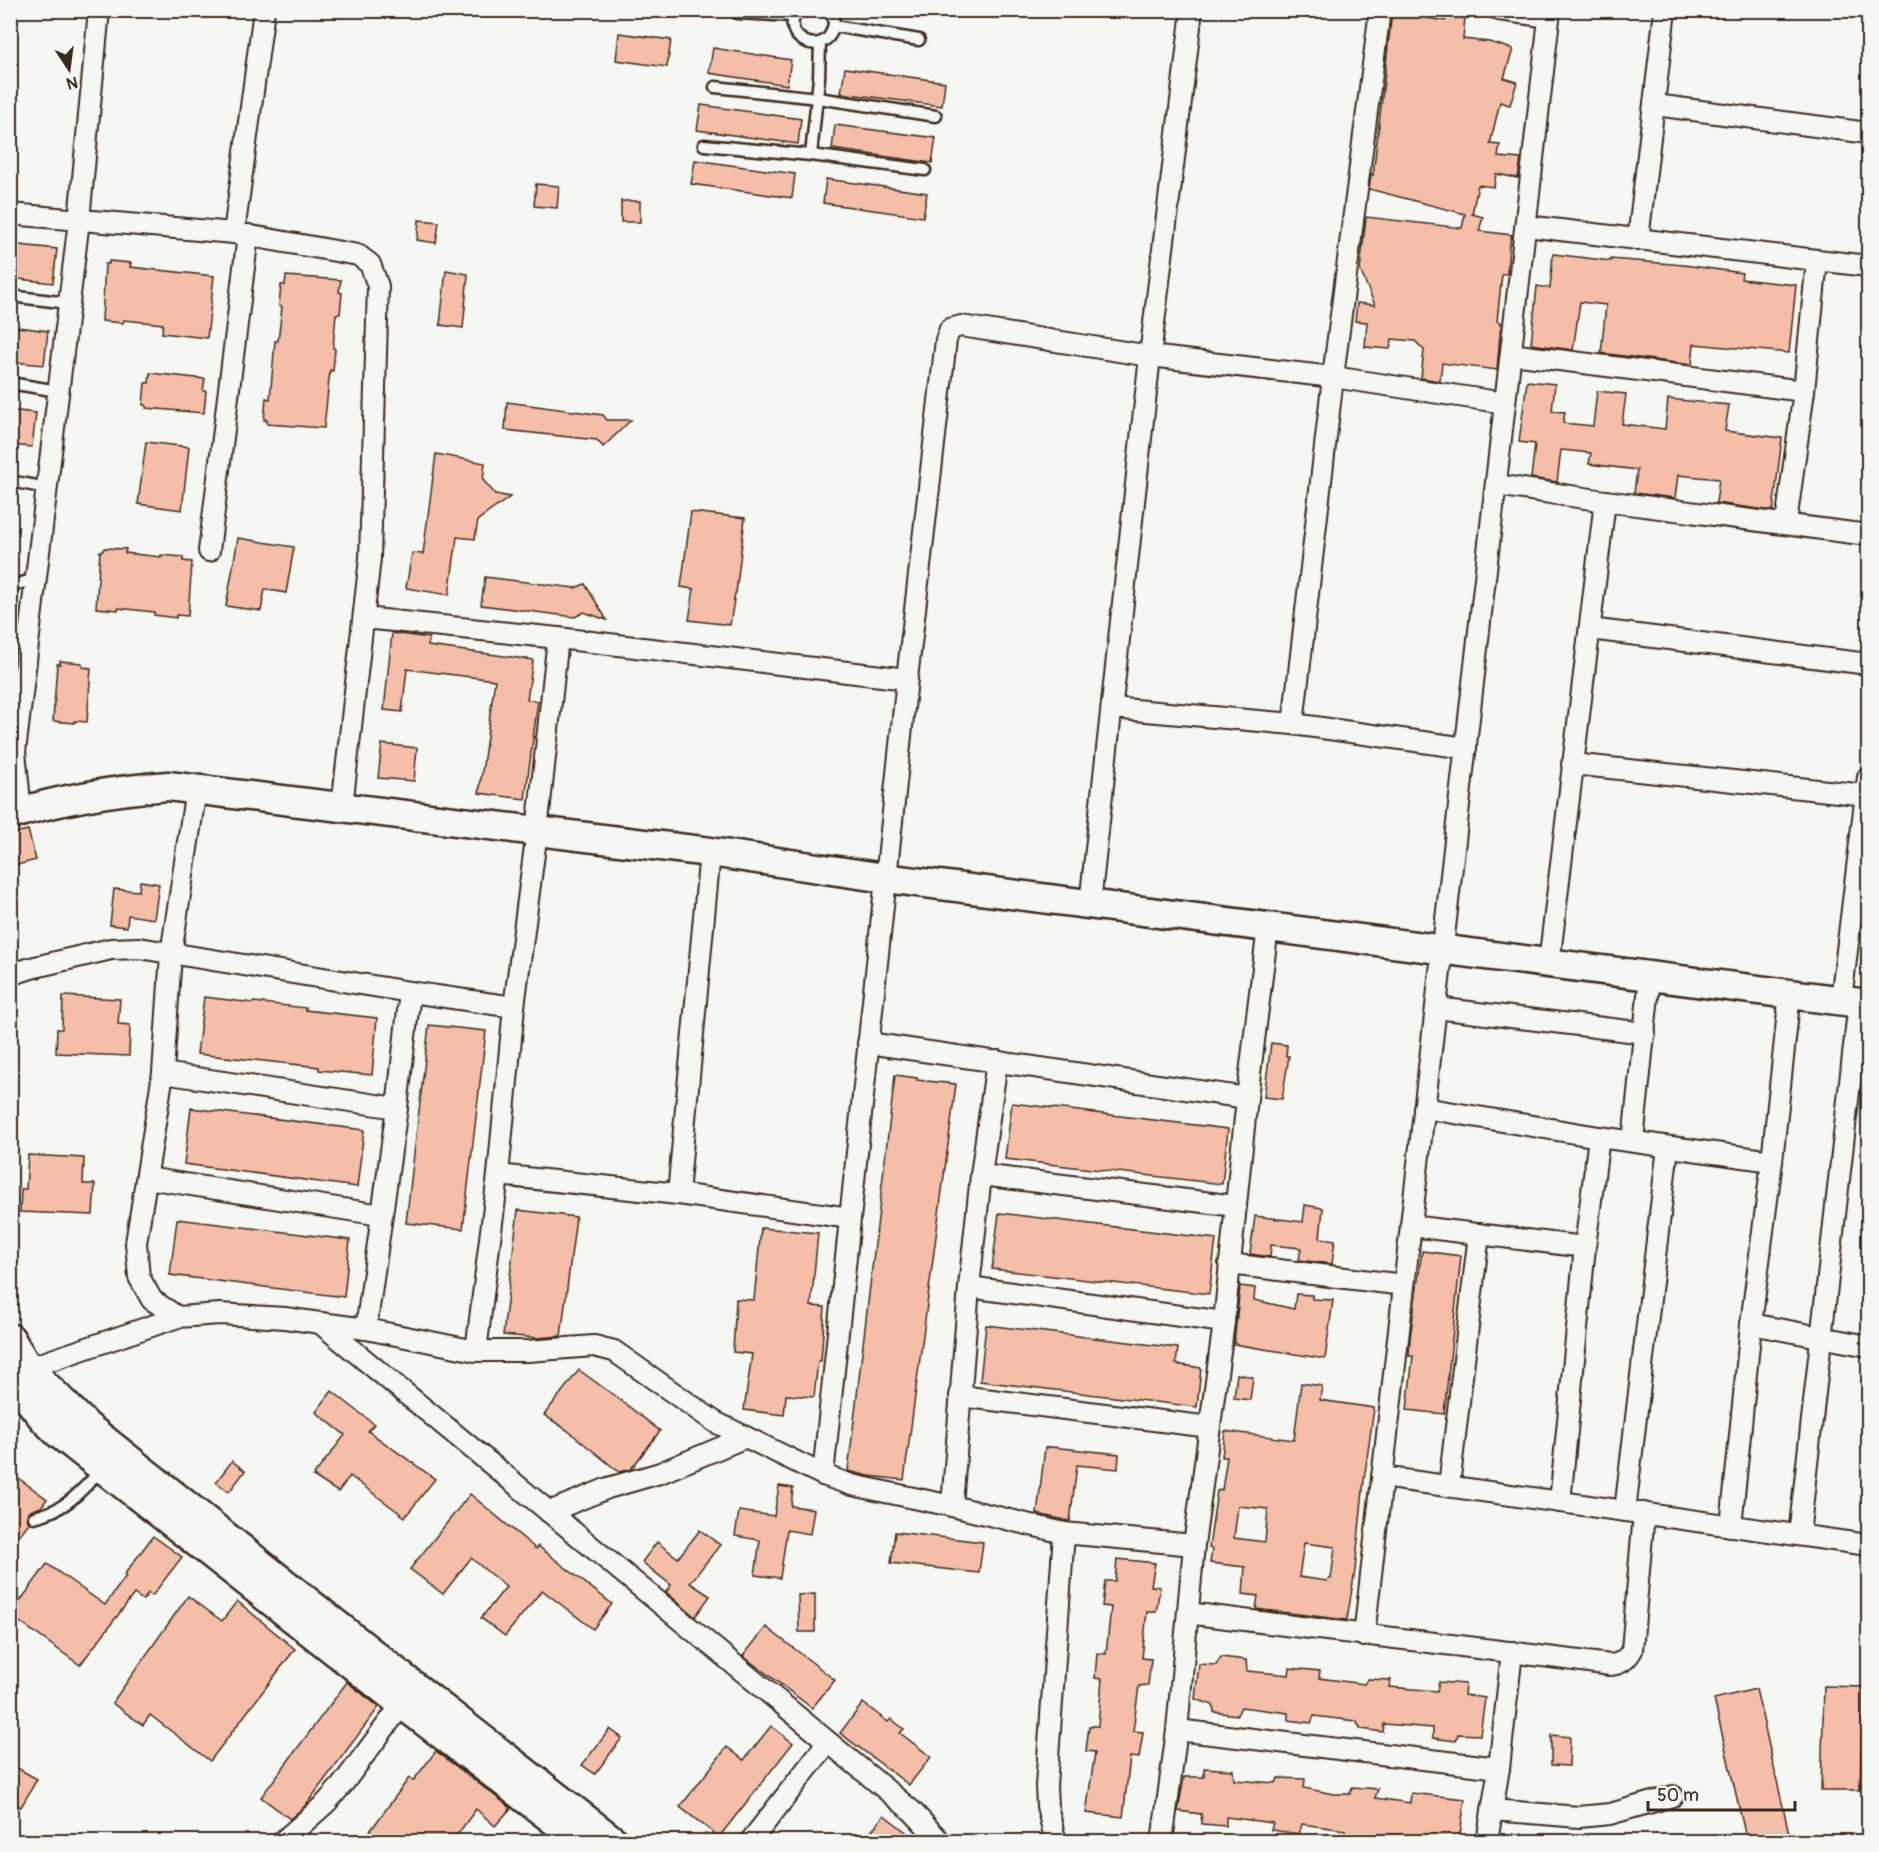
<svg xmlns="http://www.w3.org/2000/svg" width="1879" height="1852" font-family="Pangolin,sans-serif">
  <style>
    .building { fill: #f5bea9; stroke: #3b2a1e; stroke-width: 1.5; fill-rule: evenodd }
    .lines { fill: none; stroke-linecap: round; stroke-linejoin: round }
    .lane-casing { stroke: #3b2a1e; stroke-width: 15 }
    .street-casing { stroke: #3b2a1e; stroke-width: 24 }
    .secondary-casing { stroke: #3b2a1e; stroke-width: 33 }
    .lane { stroke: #f6f6f2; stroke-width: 10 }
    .street { stroke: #f6f6f2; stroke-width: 20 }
    .secondary { stroke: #f6f6f2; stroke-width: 28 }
  </style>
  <rect width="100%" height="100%" fill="#f6f6f2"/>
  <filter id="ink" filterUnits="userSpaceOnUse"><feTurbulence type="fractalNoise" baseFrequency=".0167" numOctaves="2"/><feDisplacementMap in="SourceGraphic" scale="12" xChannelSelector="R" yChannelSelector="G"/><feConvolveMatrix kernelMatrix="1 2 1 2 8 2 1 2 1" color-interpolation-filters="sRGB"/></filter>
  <g filter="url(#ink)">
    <g class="building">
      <polygon points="1392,12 1445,21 1446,17 1465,18 1463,39 1489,42 1513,49 1504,78 1517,82 1510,105 1500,102 1490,144 1500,145 1498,157 1521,159 1518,178 1496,174 1494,187 1478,185 1472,214 1483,217 1479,231 1512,235 1509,246 1507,274 1502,274 1497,321 1501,322 1497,370 1442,363 1440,381 1421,378 1424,350 1415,341 1392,339 1390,349 1365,347 1367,322 1355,321 1357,303 1375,305 1360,270 1366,217 1462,228 1465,214 1369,189 1371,174 1373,175"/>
      <polygon points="619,33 671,40 667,67 616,60"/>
      <polygon points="713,48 791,60 787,85 709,73"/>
      <polygon points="845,68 945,82 942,106 841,93"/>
      <polygon points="701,105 801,119 798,144 697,130"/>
      <polygon points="835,125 936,138 932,163 832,149"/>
      <polygon points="695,160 795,174 792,198 691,184"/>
      <polygon points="826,179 927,193 923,217 823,203"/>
      <polygon points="536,184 559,186 557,208 534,206"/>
      <rect x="621" y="201" width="19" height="21"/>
      <polygon points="419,220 439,222 436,243 417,240"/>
      <polygon points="10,244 57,249 53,283 10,278"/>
      <polygon points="1553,254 1611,261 1611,259 1684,265 1742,273 1741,279 1796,285 1789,353 1694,344 1692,365 1601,353 1606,305 1580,302 1573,350 1531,344 1537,286 1550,288"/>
      <polygon points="109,261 131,263 130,267 214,276 207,338 162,333 163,324 124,320 123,323 102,321 105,264 109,264"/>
      <polygon points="446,270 468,274 463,328 440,325"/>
      <polygon points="286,276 341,280 339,292 342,293 340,314 336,314 333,348 335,349 333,371 330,370 324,428 267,424 267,420 264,420 266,398 270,399 275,341 278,341 282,307 279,306 281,285 285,285"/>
      <polygon points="10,326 48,331 44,365 14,362 15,353 10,353"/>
      <polygon points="150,373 205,379 203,391 206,391 204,413 146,408 146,405 143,405 145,383 149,383"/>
      <polygon points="1527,381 1555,384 1552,411 1565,412 1563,423 1593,426 1597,391 1626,394 1622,424 1665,429 1668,399 1729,405 1725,431 1782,438 1773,511 1716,503 1719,479 1678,475 1675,498 1634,493 1637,470 1589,464 1591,453 1561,450 1557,482 1531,478 1535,444 1519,442"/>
      <polygon points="507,402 603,415 607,420 631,420 603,447 597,440 505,430"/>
      <polygon points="10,410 36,413 32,447 10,445"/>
      <polygon points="146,442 189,447 182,510 138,504"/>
      <polygon points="436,454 485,463 483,480 495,494 510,497 478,520 475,539 457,537 449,595 406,588 412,553 423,554"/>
      <polygon points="691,512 745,518 736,593 735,593 730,625 689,620 694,589 681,587"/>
      <polygon points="238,538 294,547 286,593 265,589 261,611 226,606"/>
      <polygon points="104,548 126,549 125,553 161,557 161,555 183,557 183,561 192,562 188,616 176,615 176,618 154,615 154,612 118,608 118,610 96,608 100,551 103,551"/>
      <polygon points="485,577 575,588 585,584 607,620 584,612 575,617 481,605"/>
      <polygon points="392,633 429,638 428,646 533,660 527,700 538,701 525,799 479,793 495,680 407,669 402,712 384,710"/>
      <polygon points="60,661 82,663 82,667 91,668 87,722 75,721 74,723 53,721 57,664 60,664"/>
      <polygon points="382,744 417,748 414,781 378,778"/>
      <polygon points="28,830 36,860 10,867 10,834"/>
      <polygon points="140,881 159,884 154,919 128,915 127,927 110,925 114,889 139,891"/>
      <polygon points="63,996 120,999 118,1024 130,1025 129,1056 56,1053 57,1029 62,1029"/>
      <polygon points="204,997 253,1003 254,1002 306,1008 305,1010 377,1018 372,1075 319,1070 319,1067 197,1054"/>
      <polygon points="429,1025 486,1031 463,1229 406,1223"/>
      <polygon points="1271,1043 1287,1045 1286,1056 1289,1056 1282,1099 1264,1097"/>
      <polygon points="895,1075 917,1078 917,1080 956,1084 904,1480 869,1476 848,1471"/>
      <polygon points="1012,1103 1228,1129 1222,1184 1005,1159"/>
      <polygon points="191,1108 364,1130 357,1187 184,1164"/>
      <polygon points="28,1155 84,1158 83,1184 95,1184 93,1215 20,1212 21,1189 26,1189"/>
      <polygon points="1305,1205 1323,1208 1320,1238 1335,1240 1332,1264 1299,1260 1301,1248 1271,1245 1270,1257 1250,1254 1255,1216 1303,1222"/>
      <polygon points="518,1210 576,1217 561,1336 538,1338 503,1335"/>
      <polygon points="999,1213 1216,1239 1209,1294 992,1269"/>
      <polygon points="177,1219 350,1240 344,1297 170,1275"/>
      <polygon points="761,1228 818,1233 811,1306 825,1307 821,1361 818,1361 814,1397 786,1395 784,1415 744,1410 752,1354 733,1352 736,1299 754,1300"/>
      <polygon points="1422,1251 1461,1256 1444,1414 1407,1410 1413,1356 1409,1356 1410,1338"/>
      <polygon points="1240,1286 1255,1288 1254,1300 1294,1309 1296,1294 1312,1295 1312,1299 1333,1300 1325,1359 1234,1344"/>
      <polygon points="986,1325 1178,1348 1176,1364 1201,1368 1197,1407 980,1381"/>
      <polygon points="579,1370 619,1399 660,1431 631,1469 619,1472 567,1430 544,1415"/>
      <polygon points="1237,1374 1253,1377 1250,1400 1234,1398"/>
      <path d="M1301,1383L1322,1386L1320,1400L1374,1408L1364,1480L1355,1570L1347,1620L1256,1609L1258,1596L1243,1594L1245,1567L1210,1563L1212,1549L1209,1548L1217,1491L1222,1490L1227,1457H1222L1225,1431L1294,1440ZM1238,1506L1268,1509L1265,1542L1234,1538ZM1304,1543L1335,1547L1331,1579H1328L1327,1581L1299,1577Z"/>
      <polygon points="332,1391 374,1424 368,1431 435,1479 405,1517 350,1476 338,1492 313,1476 345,1435 316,1412"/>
      <polygon points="1051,1447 1119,1454 1118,1469 1077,1465 1070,1521 1037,1514 1045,1448"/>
      <polygon points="232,1461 245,1471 229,1492 216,1482"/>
      <polygon points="10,1472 47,1499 41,1507 28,1512 27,1518 29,1523 10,1547"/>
      <polygon points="779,1486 793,1488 791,1506 814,1509 810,1534 787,1530 780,1578 755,1575 760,1540 735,1536 739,1511 774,1516"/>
      <polygon points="470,1494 536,1549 538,1546 612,1604 593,1629 542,1590 505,1636 481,1618 506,1587 471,1558 443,1594 410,1569"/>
      <polygon points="700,1530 720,1545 690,1583 710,1596 695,1617 666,1592 671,1585 642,1562 657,1542 678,1558"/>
      <polygon points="895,1532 983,1542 979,1573 891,1563"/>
      <polygon points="153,1536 182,1557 152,1596 148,1593 143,1600 134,1594 80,1665 10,1615 47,1564 105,1605 126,1576 124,1575"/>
      <polygon points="1117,1559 1155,1563 1151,1586 1160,1587 1156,1612 1147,1612 1142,1658 1151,1659 1148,1685 1139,1686 1133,1731 1143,1732 1139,1758 1130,1757 1123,1817 1086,1813 1095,1752 1086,1751 1089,1726 1098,1726 1102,1679 1095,1678 1097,1653 1106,1654 1111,1607 1102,1606 1105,1581 1115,1581"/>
      <polygon points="815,1594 815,1632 799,1632 798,1595"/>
      <polygon points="188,1596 222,1621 237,1601 295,1649 210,1761 150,1715 143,1725 112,1703"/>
      <polygon points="766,1627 835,1680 812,1708 743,1656"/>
      <polygon points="1221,1657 1246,1660 1247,1671 1289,1675 1290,1668 1320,1671 1319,1678 1364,1684 1368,1679 1391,1680 1389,1687 1437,1691 1439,1682 1465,1684 1464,1695 1485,1698 1480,1735 1458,1734 1456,1741 1433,1738 1433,1728 1384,1724 1383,1732 1361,1729 1356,1721 1314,1716 1311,1723 1288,1720 1288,1713 1241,1707 1237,1715 1214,1712 1213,1705 1195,1699 1199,1664 1216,1665"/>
      <polygon points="347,1682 379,1707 305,1806 290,1819 261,1797"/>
      <polygon points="1824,1686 1863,1687 1860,1790 1821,1790"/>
      <polygon points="1756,1689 1791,1842 1747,1842 1714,1699"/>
      <polygon points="863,1703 888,1722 891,1719 904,1729 900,1733 931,1757 909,1785 840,1733"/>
      <polygon points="771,1726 793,1743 719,1837 680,1807 727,1747 744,1760"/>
      <polygon points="610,1729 622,1738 595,1774 582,1765"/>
      <polygon points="1551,1735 1570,1737 1569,1766 1551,1765"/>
      <polygon points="436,1751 511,1808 495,1826 476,1809 452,1842 362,1842 409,1778 413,1781"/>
      <polygon points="10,1764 37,1779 21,1807 10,1801"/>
      <polygon points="1204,1768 1233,1770 1234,1780 1276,1783 1278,1778 1305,1779 1304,1788 1333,1794 1350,1794 1352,1787 1378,1789 1375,1798 1410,1803 1411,1793 1465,1799 1459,1842 1405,1842 1406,1835 1372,1834 1369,1842 1359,1842 1345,1839 1345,1830 1302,1824 1299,1834 1271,1830 1273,1823 1226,1817 1226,1826 1202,1824 1201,1814 1178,1811 1184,1777 1204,1777"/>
      <polygon points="884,1815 919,1842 863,1842"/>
    </g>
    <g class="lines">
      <defs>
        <g id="lane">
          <polyline points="732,10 737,13 794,16"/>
          <path d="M798,10C777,37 824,60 833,28C835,22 833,15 828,10"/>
          <polyline points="834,26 919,40"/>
          <polyline points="715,87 818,98 936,116"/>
          <polyline points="704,145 811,155 925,170"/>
          <polyline points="811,155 819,78 820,43"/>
          <polyline points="10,296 69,303"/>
          <polyline points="10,383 58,391"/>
          <polyline points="10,481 47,488"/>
          <polyline points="10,586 36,579"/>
          <path d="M34,1517C69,1509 79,1492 103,1468"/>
        </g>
        <g id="street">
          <polyline points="1499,10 1549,17"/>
          <polyline points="1655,105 1868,133"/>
          <polyline points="10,214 234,233 358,255 370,264 378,286 370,558 342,807"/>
          <polyline points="1526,226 1868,266"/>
          <polyline points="234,233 264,10"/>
          <polyline points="1638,240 1665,10"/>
          <polyline points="1511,354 1804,391"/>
          <polyline points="1496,485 1605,501 1868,535"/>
          <polyline points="1786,523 1804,391 1817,260"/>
          <polyline points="209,551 248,235"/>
          <polyline points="364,618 558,638 907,679"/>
          <polyline points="1590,629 1868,664"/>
          <polyline points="1112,708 1293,724 1466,748"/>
          <polyline points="1293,724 1333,377 1380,10"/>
          <polyline points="1572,764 1866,795"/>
          <polyline points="21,811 15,752 79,220 99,10"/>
          <polyline points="1090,904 1150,356 1192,10"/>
          <polyline points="1549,963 1605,501"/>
          <polyline points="10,975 31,968 111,949 139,948 410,992 514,1007"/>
          <polyline points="1841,1000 1868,777"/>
          <polyline points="1436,1008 1645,1033"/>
          <polyline points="868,1043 1247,1098"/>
          <polyline points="163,1073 397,1108"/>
          <polyline points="1424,1108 1599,1137 1772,1161"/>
          <polyline points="1633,1141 1650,976"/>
          <polyline points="498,1175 678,1194 850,1218"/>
          <polyline points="981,1175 1236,1206"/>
          <polyline points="147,1178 381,1215"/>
          <polyline points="678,1194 710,852"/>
          <polyline points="1411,1226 1585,1247"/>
          <polyline points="1229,1264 1404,1285"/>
          <polyline points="969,1287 1224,1322"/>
          <polyline points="178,1317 152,1300 139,1277 136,1243 163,1073 171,954 196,789"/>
          <polyline points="321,1323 366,1329 476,1351 528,1351 594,1346 614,1351 715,1422 823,1475 852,1485 952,1506 1064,1533 1194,1545"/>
          <polyline points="1751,1324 1868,1346"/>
          <polyline points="366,1329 397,1108 410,992"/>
          <polyline points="476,1351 498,1175 514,1007 537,831 558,638"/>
          <polyline points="22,1374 28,1368 178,1317 220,1314 285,1318 320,1323 912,1811 941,1842"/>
          <polyline points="960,1396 1210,1427"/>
          <polyline points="823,1475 907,679 946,340 950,329 961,326 1150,356 1333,377 1505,403"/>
          <polyline points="1382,1477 1868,1545"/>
          <polyline points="1449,1486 1479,1234"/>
          <polyline points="1560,1502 1585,1247 1599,1137"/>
          <polyline points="952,1506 969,1287 981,1175 997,1061"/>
          <polyline points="1625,1511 1668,1147"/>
          <polyline points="549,1512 608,1488 660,1473 746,1437"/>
          <polyline points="1731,1526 1751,1324 1772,1161 1790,993"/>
          <polyline points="1799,1535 1859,1002"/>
          <path d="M1188,1613C1329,1631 1469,1646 1610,1665C1621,1664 1626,1660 1632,1650L1644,1513"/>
          <polyline points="1364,1636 1550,10"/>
          <polyline points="1177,1730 1499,1768"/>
          <polyline points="1492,1810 1579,1817 1610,1814 1673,1796"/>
          <polyline points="282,1842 326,1803 342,1785 409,1695"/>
          <polyline points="750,1842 828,1742"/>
          <polyline points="1056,1842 1047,1806 1046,1786 1064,1533"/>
          <polyline points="1162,1842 1177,1730 1194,1545 1224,1322 1247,1098 1268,927"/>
          <polyline points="1487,1842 1499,1768 1512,1652"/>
        </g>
        <g id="secondary">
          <path d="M10,815C61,799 116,790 168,786L710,852L885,878L1868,1004"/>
          <polyline points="10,1338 28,1368 88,1427 415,1687 615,1842"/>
          <polyline points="10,1377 44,1419 58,1433 402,1704 582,1842"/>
        </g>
      </defs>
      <use href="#lane" class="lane-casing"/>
      <use href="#street" class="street-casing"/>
      <use href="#secondary" class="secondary-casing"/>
      <use href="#lane" class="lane"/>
      <use href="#street" class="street"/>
      <use href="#secondary" class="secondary"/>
    </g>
  </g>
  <rect width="1879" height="1852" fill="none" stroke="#f6f6f2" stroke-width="36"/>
  <rect x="18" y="18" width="1843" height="1816" fill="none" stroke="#3b2a1e" stroke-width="2" filter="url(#ink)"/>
  <g transform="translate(69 69) rotate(167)" stroke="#f6f6f2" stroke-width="4.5" paint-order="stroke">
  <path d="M0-4.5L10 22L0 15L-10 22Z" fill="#3b2a1e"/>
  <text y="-9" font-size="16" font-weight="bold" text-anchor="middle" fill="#3b2a1e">N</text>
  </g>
  <path d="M1648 1801v9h147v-9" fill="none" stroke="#3b2a1e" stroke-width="3"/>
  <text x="1657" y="1801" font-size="18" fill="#3b2a1e" stroke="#f6f6f2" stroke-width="4.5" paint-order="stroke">50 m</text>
</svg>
